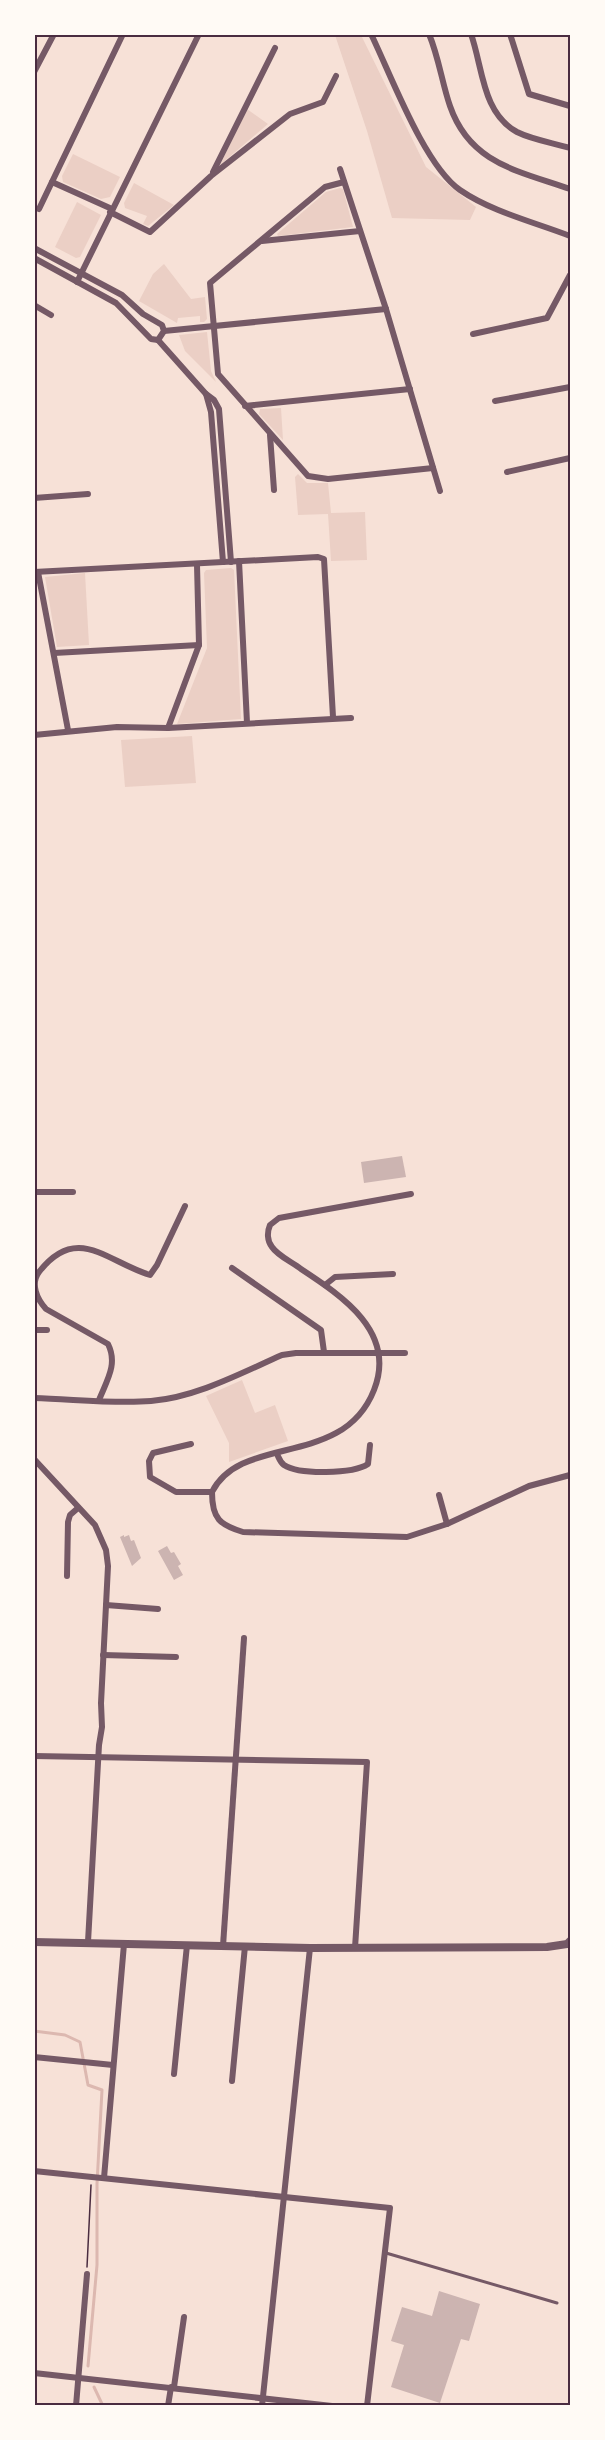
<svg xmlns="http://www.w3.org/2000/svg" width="605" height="2440" font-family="Spectral,serif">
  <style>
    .green { fill: #ebcfc5 }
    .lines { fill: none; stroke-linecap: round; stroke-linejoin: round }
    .stream { stroke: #dcb8b0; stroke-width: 3 }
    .building { fill: #ccb4b1 }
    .path { stroke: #4a2c40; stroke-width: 1.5 }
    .service { stroke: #755966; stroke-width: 3 }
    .minor { stroke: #755966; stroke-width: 6 }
    .tertiary { stroke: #755966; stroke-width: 8 }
    .neatline { fill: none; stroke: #4a2c40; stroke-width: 2 }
  </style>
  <rect width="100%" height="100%" fill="#f7e1d7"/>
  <g class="green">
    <polygon points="335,35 361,35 426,167 476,207 470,220 392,218 367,131"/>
    <polygon points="247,109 268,124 220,165"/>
    <polygon points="73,154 120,177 110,197 101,199 63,182 62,176"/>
    <polygon points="134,183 174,205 148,226 143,224 147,216 125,208 124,203"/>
    <polygon points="340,188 343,189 353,227 278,236 277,234 326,192"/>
    <polygon points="77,202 101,215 80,257 76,258 55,247"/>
    <polygon points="164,264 191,299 205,297 207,319 204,322 200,322 200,316 178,318 177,323 139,301 153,274"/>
    <polygon points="207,332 211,371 216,382 185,351 179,335"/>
    <polygon points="281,408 283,440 259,414 260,409"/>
    <polygon points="298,474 307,483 328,483 331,513 365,512 367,560 331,561 328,514 298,515 295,477"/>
    <polygon points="231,568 234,570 241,719 177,724 207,648 204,573 206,570"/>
    <polygon points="85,573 89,645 57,647 45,577"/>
    <polygon points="192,736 196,783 125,787 121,740"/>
    <polygon points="242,1380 255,1413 275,1405 288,1441 229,1462 229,1443 206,1396"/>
  </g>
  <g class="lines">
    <g class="stream">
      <polyline points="34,2031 65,2035 80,2042 88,2085 102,2090 97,2184 97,2265 88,2366"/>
      <polyline points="94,2387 103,2406"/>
    </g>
  </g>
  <g class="building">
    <polygon points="402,1156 406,1177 364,1183 361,1162"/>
    <polygon points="124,1535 124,1537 129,1535 131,1541 134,1540 141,1558 132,1566 120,1537"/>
    <polygon points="167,1546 171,1553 174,1552 181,1564 178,1566 183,1575 174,1580 158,1551"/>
    <polygon points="439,2291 480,2304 469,2341 461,2339 440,2403 391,2387 404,2345 391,2341 402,2307 432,2316"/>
  </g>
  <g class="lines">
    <polyline class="path" points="87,2267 91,2185"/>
    <polyline class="service" points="386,2253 557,2303"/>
    <g class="minor">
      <path d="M371,34C391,75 424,165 460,190C492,212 534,222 570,236"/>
      <path d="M429,34C439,58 442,83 450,106C470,164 519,171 570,189"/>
      <path d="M471,34C483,68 482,113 517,132C533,140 554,143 570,148"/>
      <polyline points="510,34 529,94 570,106"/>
      <polyline points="34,72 54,34"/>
      <polyline points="340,169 386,309 440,491"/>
      <polyline points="213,172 275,48"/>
      <polyline points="52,182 112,209"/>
      <polyline points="344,182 325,187 210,283 218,374 308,476 328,479 433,468"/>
      <polyline points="39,209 123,34"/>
      <polyline points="110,212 150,232 211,176 290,114 323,102 336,76"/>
      <polyline points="262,241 360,231"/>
      <polyline points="34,248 122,295 143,314 162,325 164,331 158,340"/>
      <polyline points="34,258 116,303 151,339 158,340"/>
      <polyline points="77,282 199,34"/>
      <polyline points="34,305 51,315"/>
      <polyline points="164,331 386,309"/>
      <polyline points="473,334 547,318 570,275"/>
      <polyline points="158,340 206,394 214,400 219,409 231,562"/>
      <polyline points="206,394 211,412 223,562"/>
      <polyline points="495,401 570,387"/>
      <polyline points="245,406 410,389"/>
      <polyline points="270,435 274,490"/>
      <polyline points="507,472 570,458"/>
      <polyline points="34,498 88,494"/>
      <polyline points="239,561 247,723"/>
      <polyline points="34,572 318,557 324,559 333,717"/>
      <polyline points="38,572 68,730"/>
      <polyline points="54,653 199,645"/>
      <polyline points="168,728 199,645 197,565"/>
      <polyline points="34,735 117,727 168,728 351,718"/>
      <polyline points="34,1192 73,1192"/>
      <path d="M411,1194L279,1218L270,1225C267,1232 267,1241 272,1247C278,1256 292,1262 301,1269C342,1296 397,1332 374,1390C343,1469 242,1433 212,1492C212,1519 220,1525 243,1532L407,1537L447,1524L529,1486L570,1475"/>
      <polyline points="232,1268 321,1330 324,1352"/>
      <polyline points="325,1285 335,1277 393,1274"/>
      <polyline points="34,1330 47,1330"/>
      <path d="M34,1398C73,1399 113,1404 151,1401C197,1397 241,1373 282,1355L296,1353H405"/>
      <path d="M99,1400C107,1380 118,1364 108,1344L46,1309C37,1299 30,1284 39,1272C77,1223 107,1262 150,1275L157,1265L185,1206"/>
      <polyline points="191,1444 153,1453 149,1461 150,1477 176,1492 212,1492"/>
      <path d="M277,1454C279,1458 280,1462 284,1465C299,1475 353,1474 368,1464L370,1445"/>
      <polyline points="34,1459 95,1525 106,1550 108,1566 101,1703 102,1727 99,1745 88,1942"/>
      <polyline points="439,1495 447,1524"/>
      <polyline points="67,1576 68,1522 70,1515 78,1508"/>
      <polyline points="106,1605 158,1609"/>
      <polyline points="103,1655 176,1657"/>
      <polyline points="34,1756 367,1762 355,1948"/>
      <polyline points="223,1946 244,1638"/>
      <polyline points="34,2057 113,2065"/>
      <polyline points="174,2074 187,1945"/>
      <polyline points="232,2081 245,1946"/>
      <polyline points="34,2171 390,2208 367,2406"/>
      <polyline points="104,2178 124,1944"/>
      <polyline points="34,2373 332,2406"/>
      <polyline points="174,2387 184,2317"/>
      <polyline points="76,2406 87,2274"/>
      <polyline points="168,2406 171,2387"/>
      <polyline points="262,2406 310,1948"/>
    </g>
    <polyline class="tertiary" points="34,1942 310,1948 547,1947 567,1944 570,1941"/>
  </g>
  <rect width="605" height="2440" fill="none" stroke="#fffaf5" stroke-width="72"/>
  <rect x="36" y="36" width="533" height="2368" class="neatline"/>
</svg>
